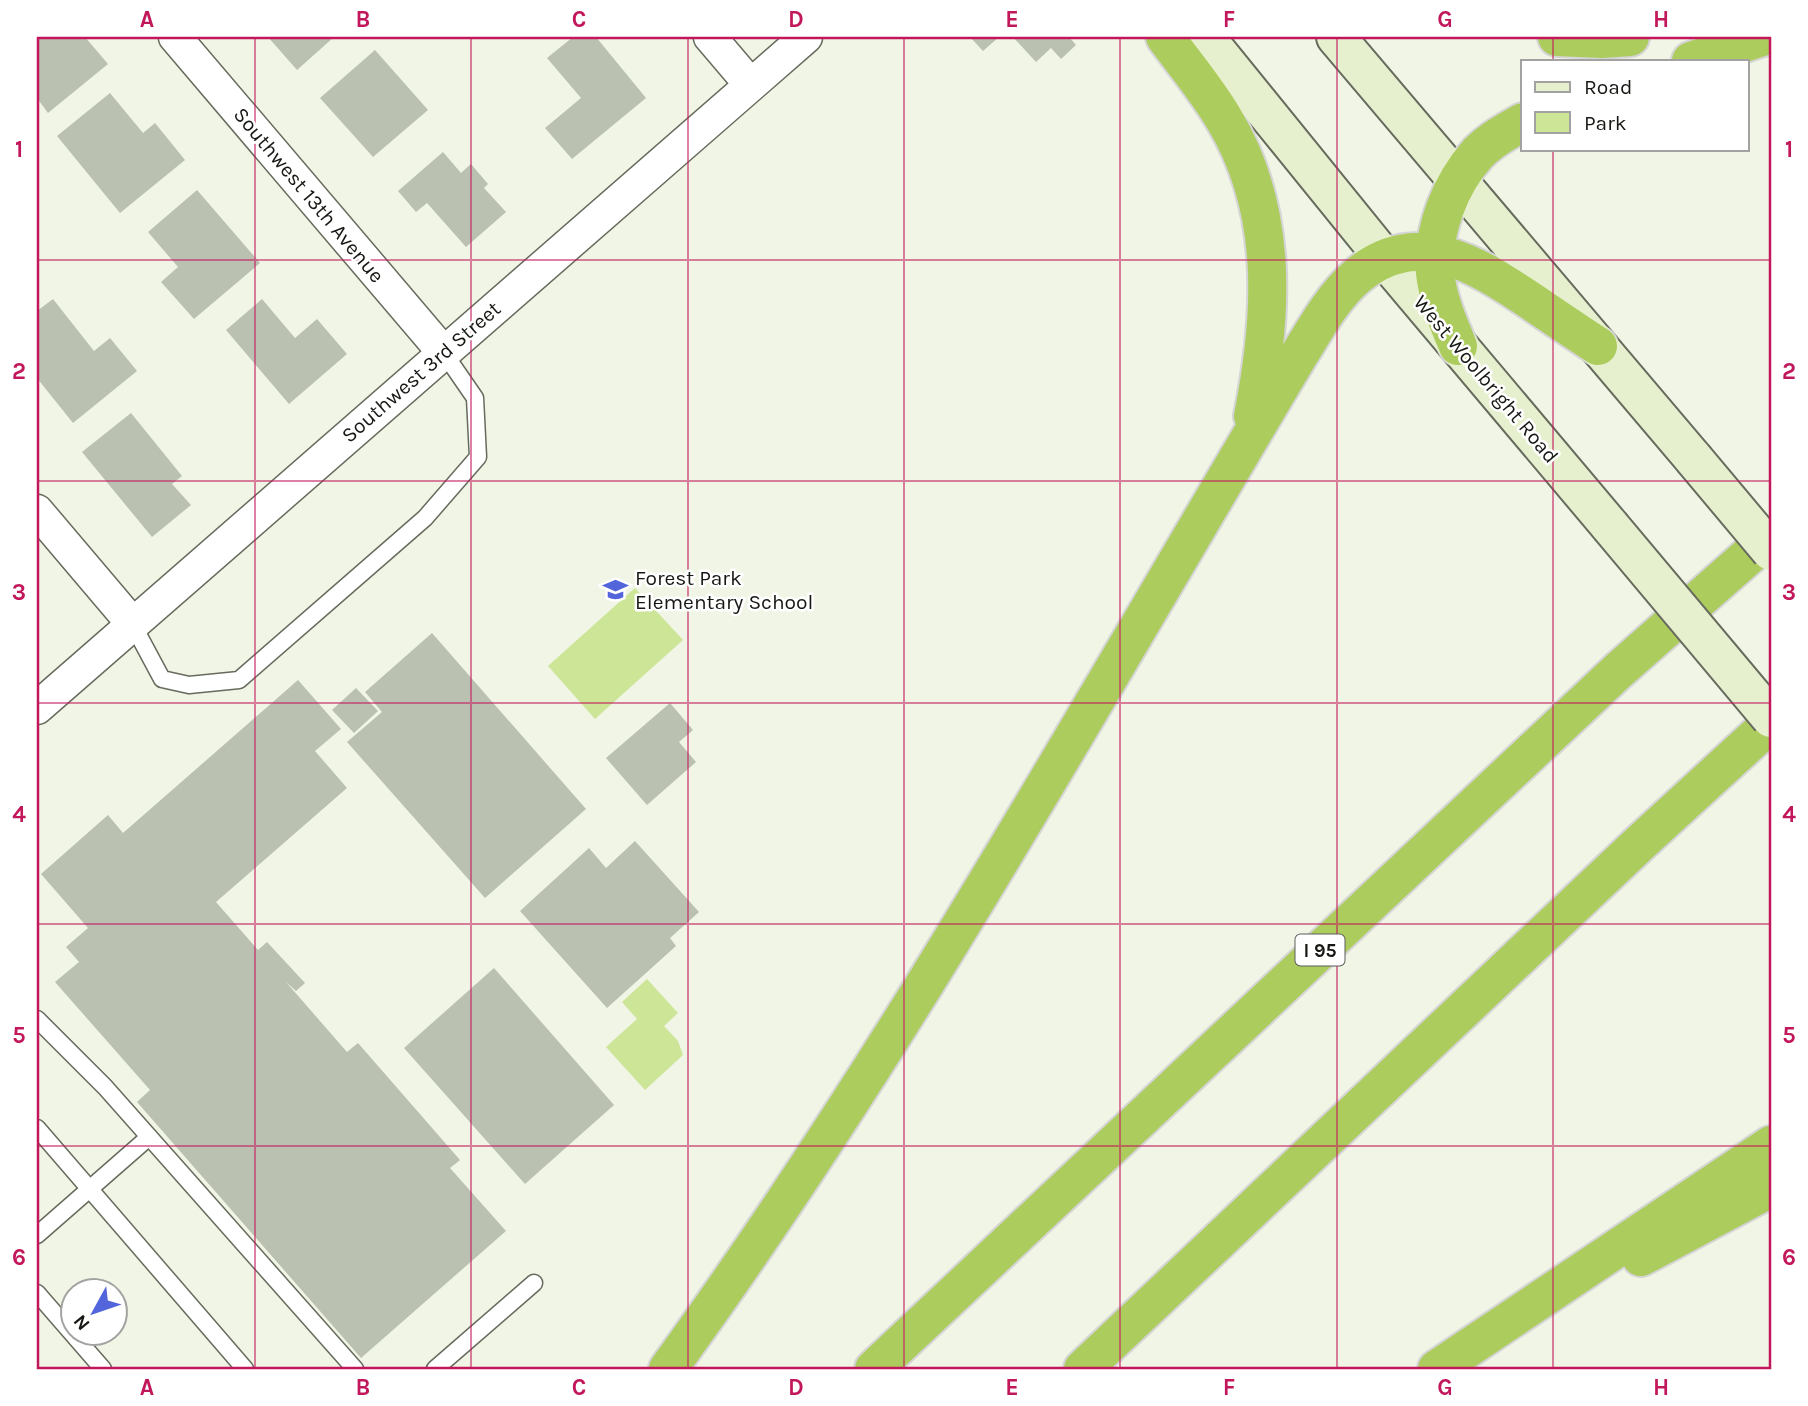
<svg xmlns="http://www.w3.org/2000/svg" width="1808" height="1406" font-family="Karla,sans-serif">
  <style>
    .green { fill: #cde597 }
    .building { fill: #bbc1b1 }
    .lines { fill: none; stroke-linecap: round; stroke-linejoin: round }
    .service-casing { stroke: #666b5d; stroke-width: 19 }
    .minor-casing { stroke: #666b5d; stroke-width: 35 }
    .secondary-casing { stroke: #666b5d; stroke-width: 42 }
    .motorway-casing { stroke: #d5d5d5; stroke-width: 42 }
    .service { stroke: #fff; stroke-width: 16 }
    .minor { stroke: #fff; stroke-width: 32 }
    .secondary { stroke: #e6f0cf; stroke-width: 38 }
    .motorway { stroke: #adcc5e; stroke-width: 38 }
    .secondary-bridge-casing { stroke: #666b5d; stroke-width: 42; stroke-linecap: butt }
    .secondary-bridge { stroke: #e6f0cf; stroke-width: 38 }
    .grid { fill: none; stroke: #c2185b; stroke-width: 2; stroke-opacity: 0.55 }
    .labels { text-anchor: middle; stroke-width: 5; stroke-linejoin: round; paint-order: stroke }
    .shield { fill: #fff; stroke: #5c5d5a; stroke-width: 2 }
    .shield-label { font-size: 19px; font-weight: bold; fill: #161813 }
    .street-label { font-size: 21px; fill: #161813; stroke: #fff }
    .poi-label { font-size: 21px; fill: #161813; stroke: #fff; text-anchor: start }
    .neatline { fill: none; stroke: #c2185b; stroke-width: 2.5 }
    .grid-label { font-size: 23px; text-anchor: middle; font-weight: bold; fill: #c2185b }
  </style>
  <rect width="100%" height="100%" fill="#f0f5e5"/>
  <g class="green">
    <polygon points="635,588 683,640 595,719 548,666"/>
    <polygon points="647,979 678,1013 664,1026 678,1041 683,1055 645,1090 606,1047 637,1019 622,1002"/>
  </g>
  <g class="building">
    <polygon points="37,37 85,37 108,64 48,113 37,98"/>
    <polygon points="268,37 334,37 297,70"/>
    <polygon points="573,37 596,37 646,98 572,159 545,128 581,98 547,58"/>
    <polygon points="970,37 999,37 983,51"/>
    <polygon points="1013,37 1069,37 1076,45 1061,59 1051,48 1036,62"/>
    <polygon points="375,50 428,110 373,157 320,98"/>
    <polygon points="110,93 143,133 155,123 185,160 120,213 57,136"/>
    <polygon points="443,152 461,173 471,164 488,184 484,188 506,212 466,247 427,203 416,212 398,191"/>
    <polygon points="197,190 260,263 194,319 161,282 178,267 148,232"/>
    <polygon points="53,299 94,351 110,338 137,371 73,423 37,378 37,311"/>
    <polygon points="262,299 295,338 317,319 347,354 289,404 226,330"/>
    <polygon points="131,413 182,476 172,484 191,505 152,537 82,452"/>
    <polygon points="432,633 586,809 485,898 347,742 382,712 365,692"/>
    <polygon points="298,680 341,729 315,751 347,788 216,902 258,950 267,942 305,983 296,991 286,982 347,1052 358,1043 460,1160 450,1168 506,1231 361,1358 137,1102 150,1090 55,982 79,962 66,947 88,928 41,874 108,815 123,833"/>
    <polygon points="356,688 378,711 354,733 332,710"/>
    <polygon points="670,703 693,730 679,742 696,762 647,805 606,758"/>
    <polygon points="635,841 699,912 670,938 676,946 607,1008 520,911 589,848 606,868"/>
    <polygon points="494,968 614,1105 525,1184 404,1048"/>
  </g>
  <g class="lines">
    <defs>
      <g id="service">
        <polyline points="132,623 162,679 189,685 239,680 425,518 478,457 475,398 444,353"/>
        <polyline points="37,1019 105,1087 355,1369"/>
        <polyline points="37,1128 245,1369"/>
        <polyline points="37,1235 149,1137"/>
        <polyline points="37,1293 103,1369"/>
        <polyline points="435,1369 534,1283"/>
      </g>
      <g id="minor">
        <polyline points="175,37 444,353"/>
        <polyline points="710,37 750,84"/>
        <polyline points="37,511 132,623"/>
        <polyline points="37,708 806,37"/>
      </g>
      <g id="secondary">
        <polyline points="1205,37 1385,259 1610,526"/>
        <polyline points="1336,37 1693,458"/>
      </g>
      <g id="motorway">
        <path d="M1165,37C1185,64 1207,90 1224,119C1279,210 1273,316 1253,416"/>
        <polyline points="1557,37 1602,39 1630,37"/>
        <polyline points="1691,61 1762,37"/>
        <path d="M1458,346C1448,323 1438,299 1435,273C1432,231 1450,184 1478,153C1491,140 1507,131 1523,122"/>
        <polyline points="1641,1257 1771,1188"/>
        <path d="M668,1369C902,1047 1095,697 1299,355C1316,328 1332,298 1356,277C1416,225 1477,265 1531,301C1553,316 1575,331 1598,346"/>
        <polyline points="874,1369 1618,671 1771,536"/>
        <polyline points="1083,1369 1639,844 1771,723"/>
        <polyline points="1437,1369 1771,1145"/>
      </g>
    </defs>
    <use href="#service" class="service-casing"/>
    <use href="#minor" class="minor-casing"/>
    <use href="#secondary" class="secondary-casing"/>
    <use href="#motorway" class="motorway-casing"/>
    <use href="#service" class="service"/>
    <use href="#minor" class="minor"/>
    <use href="#secondary" class="secondary"/>
    <use href="#motorway" class="motorway"/>
    <defs>
      <g id="secondary-bridge">
        <polyline points="1693,458 1771,551"/>
        <polyline points="1610,526 1771,718"/>
      </g>
    </defs>
    <use href="#secondary-bridge" class="secondary-bridge-casing"/>
    <use href="#secondary-bridge" class="secondary-bridge"/>
  </g>
  <path class="grid" d="M255,37V1369M471,37V1369M688,37V1369M904,37V1369M1120,37V1369M1337,37V1369M1553,37V61M1553,149V1369M37,260H1771M37,481H1771M37,703H1771M37,924H1771M37,1146H1771"/>
  <defs>
    <symbol id="school-bare" viewBox="-9 -9 18 18"><path d="M0-5L7-2L0 1L-7-2ZM-4 1L0 2.5L4 1V4Q0 6-4 4Z" fill="#5365db" stroke="#fff" stroke-width="2.5" paint-order="stroke"/></symbol>
  </defs>
  <g fill-rule="evenodd">
    <use href="#school-bare" x="598" y="572" width="35" height="35"/>
  </g>
  <g class="labels">
    <rect class="shield" x="1295.5" y="934.5" width="49" height="31" rx="5"/>
    <g class="shield-label">
      <text x="1320" y="957">I 95</text>
    </g>
    <g class="street-label">
      <text transform="translate(309 195) rotate(50)" y="7">Southwest 13th Avenue</text>
      <text transform="translate(421 372) rotate(-41)" y="7">Southwest 3rd Street</text>
      <text transform="translate(1486 379) rotate(50)" y="7">West Woolbright Road</text>
    </g>
    <g class="poi-label">
      <text x="635" y="585">Forest Park<tspan x="635" dy="24">Elementary School</tspan></text>
    </g>
  </g>
  <rect width="1808" height="1406" fill="none" stroke="#ffffff" stroke-width="77"/>
  <rect x="1521" y="60" width="228" height="91" fill="#ffffff" stroke="#a2a3a1" stroke-width="2"/>
  <rect x="1535" y="82" width="35" height="10" fill="#e6f0cf" stroke="#a2a3a1" stroke-width="2"/>
  <text x="1584" y="94" font-size="21" fill="#161813">Road</text>
  <rect x="1535" y="112" width="35" height="21" fill="#cde597" stroke="#a2a3a1" stroke-width="2"/>
  <text x="1584" y="130" font-size="21" fill="#161813">Park</text>
  <g transform="translate(94 1312) rotate(230)"><circle r="33" fill="#ffffff" stroke="#a2a3a1" stroke-width="2"/>
  <path d="M0-5L12 26L0 18L-12 26Z" fill="#5365db"/>
  <text y="-10" font-size="19" font-weight="bold" text-anchor="middle" fill="#161813">N</text>
  </g>
  <rect x="38" y="38" width="1732" height="1330" class="neatline"/>
  <g class="grid-label">
    <text x="147" y="27">A</text>
    <text x="363" y="27">B</text>
    <text x="579" y="27">C</text>
    <text x="796" y="27">D</text>
    <text x="1012" y="27">E</text>
    <text x="1229" y="27">F</text>
    <text x="1445" y="27">G</text>
    <text x="1661" y="27">H</text>
    <text x="19" y="157">1</text>
    <text x="1789" y="157">1</text>
    <text x="19" y="379">2</text>
    <text x="1789" y="379">2</text>
    <text x="19" y="600">3</text>
    <text x="1789" y="600">3</text>
    <text x="19" y="822">4</text>
    <text x="1789" y="822">4</text>
    <text x="19" y="1043">5</text>
    <text x="1789" y="1043">5</text>
    <text x="19" y="1265">6</text>
    <text x="1789" y="1265">6</text>
    <text x="147" y="1395">A</text>
    <text x="363" y="1395">B</text>
    <text x="579" y="1395">C</text>
    <text x="796" y="1395">D</text>
    <text x="1012" y="1395">E</text>
    <text x="1229" y="1395">F</text>
    <text x="1445" y="1395">G</text>
    <text x="1661" y="1395">H</text>
  </g>
</svg>
